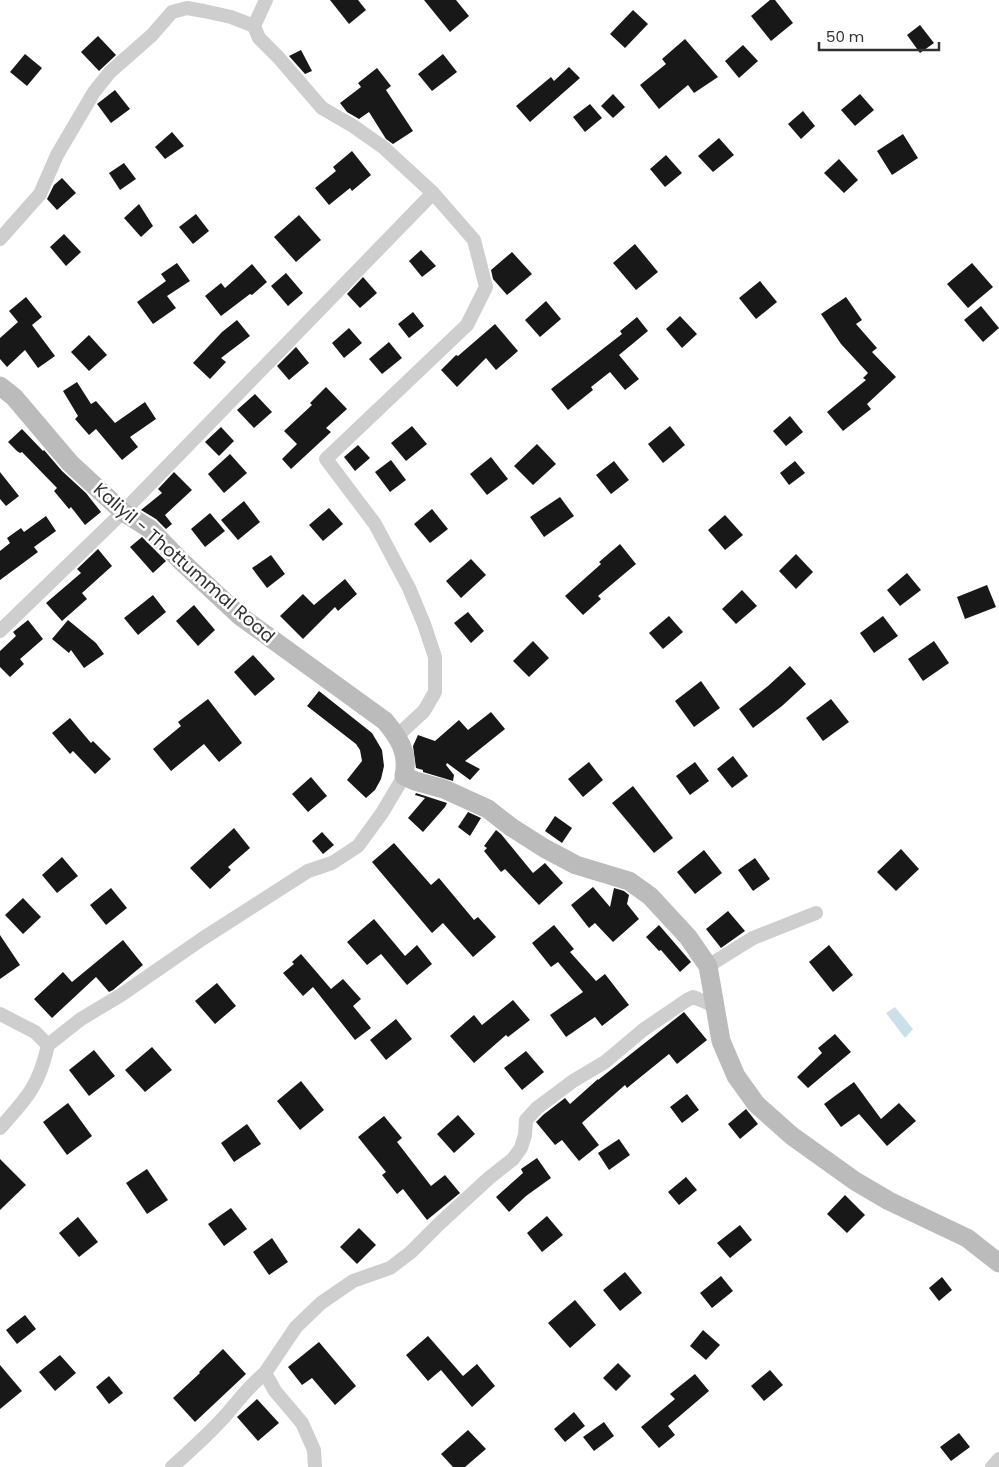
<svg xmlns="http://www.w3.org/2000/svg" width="999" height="1467" font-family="Poppins,sans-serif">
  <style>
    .water { fill: #cbe1e9 }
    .building { fill: #181818 }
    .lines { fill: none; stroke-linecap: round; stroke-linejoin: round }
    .street { stroke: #cecece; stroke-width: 14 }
    .secondary { stroke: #bbb; stroke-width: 19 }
    .labels { text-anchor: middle; stroke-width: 5; stroke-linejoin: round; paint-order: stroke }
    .street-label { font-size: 18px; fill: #313131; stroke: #fff }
  </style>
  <rect width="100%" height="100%" fill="#fff"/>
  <polygon class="water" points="895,1007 913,1029 905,1038 886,1013"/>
  <g class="building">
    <polygon points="330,0 358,0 366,10 349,24"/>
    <polygon points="424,0 456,0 469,16 450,32"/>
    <polygon points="770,0 775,0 793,23 771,41 751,16"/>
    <polygon points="633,10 648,24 625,48 610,34"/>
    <polygon points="920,25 934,43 920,53 907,35"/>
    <polygon points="98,36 116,55 99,71 81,52"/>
    <polygon points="685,39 718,77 694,93 688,85 659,109 640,85 666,64 662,59"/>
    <polygon points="743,45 758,61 739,78 725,61"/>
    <polygon points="301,50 312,71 305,74 289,56"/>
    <polygon points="25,54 42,68 27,86 10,72"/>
    <polygon points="443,54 457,72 432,91 418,74"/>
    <polygon points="569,67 580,78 530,122 516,106 551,77 554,81"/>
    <polygon points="377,68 391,86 386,90 413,131 393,144 386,139 369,112 359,119 347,112 340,103 361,87 358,83"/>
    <polygon points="115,90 130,109 111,123 97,104"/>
    <polygon points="613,94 625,107 613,118 601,106"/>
    <polygon points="860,94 874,110 855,126 841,110"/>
    <polygon points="590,104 602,118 585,132 573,117"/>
    <polygon points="803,111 815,126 801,139 788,124"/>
    <polygon points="172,132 184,146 165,159 155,147"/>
    <polygon points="903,134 918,158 892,175 877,151"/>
    <polygon points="719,138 734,155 713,172 698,156"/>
    <polygon points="352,151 371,175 352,191 350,188 329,205 315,188 336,171 333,167"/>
    <polygon points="666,155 682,173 665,187 650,169"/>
    <polygon points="839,159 858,180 844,193 824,173"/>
    <polygon points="124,163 136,179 120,190 109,173"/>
    <polygon points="62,178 76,193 57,210 47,199 54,185"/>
    <polygon points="139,204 153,226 141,237 124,218"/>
    <polygon points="196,214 209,231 193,244 179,227"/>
    <polygon points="299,215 321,240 296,262 274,237"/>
    <polygon points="64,234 81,252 66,266 50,247"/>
    <polygon points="635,244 658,272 636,290 613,263"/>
    <polygon points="421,250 436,266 422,277 409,261"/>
    <polygon points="512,252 532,274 507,295 493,279 491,270"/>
    <polygon points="177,263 190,281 167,296 176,308 153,324 137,302 166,281 161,274"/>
    <polygon points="972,263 993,287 968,308 947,284"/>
    <polygon points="252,264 267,282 252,295 250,294 221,316 205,296 221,283 225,288"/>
    <polygon points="286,273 303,293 288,306 271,286"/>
    <polygon points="363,277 377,293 360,308 347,294"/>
    <polygon points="760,281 777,302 756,319 739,298"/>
    <polygon points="26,297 42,317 32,325 55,356 38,368 25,350 7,367 0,359 0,338 18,322 9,311"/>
    <polygon points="846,297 862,320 856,324 877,348 872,352 896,377 867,404 871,409 843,431 827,412 866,380 863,378 868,373 841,344 821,314"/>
    <polygon points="546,301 561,319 540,337 525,320"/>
    <polygon points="981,306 999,328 983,342 964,320"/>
    <polygon points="413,312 424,326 409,338 398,324"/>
    <polygon points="680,316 697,334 682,348 666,329"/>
    <polygon points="637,317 648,331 619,355 639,379 625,390 610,372 591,387 593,390 568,410 551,389 622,334 620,331"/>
    <polygon points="237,320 250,336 221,358 226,362 210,379 193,363 222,332"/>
    <polygon points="495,324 518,351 496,370 486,358 457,387 441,370 456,355 458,356"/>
    <polygon points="349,328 362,343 344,358 332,343"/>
    <polygon points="89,335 107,355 89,371 71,352"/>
    <polygon points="389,342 402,358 382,374 369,359"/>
    <polygon points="296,347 309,363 289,380 277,366"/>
    <polygon points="77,382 91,404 96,401 115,423 145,402 156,419 130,437 138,447 122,460 96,429 89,435 75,419 78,416 63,391"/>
    <polygon points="326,387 347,409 326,428 331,432 291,469 282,459 297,444 284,431 312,405 310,403"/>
    <polygon points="255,394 272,412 254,428 237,410"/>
    <polygon points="790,416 803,432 786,446 773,431"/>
    <polygon points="412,426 427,444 406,461 391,443"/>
    <polygon points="670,426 685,445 663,463 648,444"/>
    <polygon points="221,427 234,441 219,456 205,442"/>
    <polygon points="22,429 43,451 44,450 62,471 86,493 101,512 85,525 71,507 69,509 54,491 57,488 22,452 20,453 17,451 8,442"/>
    <polygon points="537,444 556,464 533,485 514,466"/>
    <polygon points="358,445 370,458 355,471 344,457"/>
    <polygon points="230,454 247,473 224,493 208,474"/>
    <polygon points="491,457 508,479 487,495 470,474"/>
    <polygon points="391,460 406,480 390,492 375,472"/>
    <polygon points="614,461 629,480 611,494 596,475"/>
    <polygon points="795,461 805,473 789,485 780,473"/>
    <polygon points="0,472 19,496 6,506 0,499"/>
    <polygon points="174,472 192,490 165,515 172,524 166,529 156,519 141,510 162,493 158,489"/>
    <polygon points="560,497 574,516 544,537 530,517"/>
    <polygon points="244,501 260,522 238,540 221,520"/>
    <polygon points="329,508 343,524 323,541 309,525"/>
    <polygon points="432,509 448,529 430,543 414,524"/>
    <polygon points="210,513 225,531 205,547 191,529"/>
    <polygon points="725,515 743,535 725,550 708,530"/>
    <polygon points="46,516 56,531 34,547 38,552 0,580 0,551 10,543 7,538 21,528 24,532"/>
    <polygon points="142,537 166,561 153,573 130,547"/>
    <polygon points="620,544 636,564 598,596 601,599 583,615 565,596 601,564 599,562"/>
    <polygon points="98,549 112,566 82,593 87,599 62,621 46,603 81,573 77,569"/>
    <polygon points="796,554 813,572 796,589 779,571"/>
    <polygon points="271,555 285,574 267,588 252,568"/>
    <polygon points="471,559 486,575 461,598 446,581"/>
    <polygon points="907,573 921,590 900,606 887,590"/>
    <polygon points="345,579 357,594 338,611 335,607 303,639 280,616 303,594 314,605"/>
    <polygon points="987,585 996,607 965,619 957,597"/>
    <polygon points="742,590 757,606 736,624 722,609"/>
    <polygon points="153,595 166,612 138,635 124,618"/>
    <polygon points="194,605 215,630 198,646 176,621"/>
    <polygon points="468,612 484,631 471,643 454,623"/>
    <polygon points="669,616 683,632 663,649 649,633"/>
    <polygon points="883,616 898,636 874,653 860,633"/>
    <polygon points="28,620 43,639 20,659 24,664 10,677 0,667 0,651 16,636 13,632"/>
    <polygon points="68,620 96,643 104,654 84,668 71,650 69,653 52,639"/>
    <polygon points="533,641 549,658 529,677 513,661"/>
    <polygon points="934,641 949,663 923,681 908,659"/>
    <polygon points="253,655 275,679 255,696 234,672"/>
    <polygon points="790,666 806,684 782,706 753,728 739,709 768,686"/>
    <polygon points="701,681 720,708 694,727 675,701"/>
    <polygon points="319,691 372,733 382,750 384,766 381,779 375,790 366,798 347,780 362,761 360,750 356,744 307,706"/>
    <polygon points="208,699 242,743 219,762 204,744 171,771 153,749 181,726 178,722"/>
    <polygon points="831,699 849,722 823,741 806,718"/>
    <polygon points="491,712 505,729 465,761 480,769 470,780 447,763 446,765 454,775 453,781 423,772 423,770 416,768 413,746 418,735 435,741 459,720 468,730"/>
    <polygon points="70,718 91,743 93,741 111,759 95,774 73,751 70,754 52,733"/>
    <polygon points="733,756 748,776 732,788 717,769"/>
    <polygon points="589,762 603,780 583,797 568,779"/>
    <polygon points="695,762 709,781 690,795 676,776"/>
    <polygon points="311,777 327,796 308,812 292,794"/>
    <polygon points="633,786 673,838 654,853 612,803"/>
    <polygon points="416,793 447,803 445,807 423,832 408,818 425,798 415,795"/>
    <polygon points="468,812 481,818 470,836 458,827"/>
    <polygon points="555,816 572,828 562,843 545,831"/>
    <polygon points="234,828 250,848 228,867 231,870 210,889 190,868"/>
    <polygon points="496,830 501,834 533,873 545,863 563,883 539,905 505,869 501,872 484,851 487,848 484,846"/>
    <polygon points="322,832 334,845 323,854 312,841"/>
    <polygon points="394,843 431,885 439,878 474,920 478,917 496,937 473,957 443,923 432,933 372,862"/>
    <polygon points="901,849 919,869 896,891 877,872"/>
    <polygon points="704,850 722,873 695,894 677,872"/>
    <polygon points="62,857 78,876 57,893 42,875"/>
    <polygon points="755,858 770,879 753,891 738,870"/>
    <polygon points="593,887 610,907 614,888 624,891 629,895 627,904 639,919 613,942 595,923 589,928 571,905"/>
    <polygon points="111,888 127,908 106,925 90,905"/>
    <polygon points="23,898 41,917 23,934 5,915"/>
    <polygon points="728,911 745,931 721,948 706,929"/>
    <polygon points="374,919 405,956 417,945 432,964 407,985 381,954 367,965 347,942"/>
    <polygon points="554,925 574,949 570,952 596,981 605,974 629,1005 602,1026 595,1017 566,1037 550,1015 583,992 558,962 551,967 532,943"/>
    <polygon points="659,925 691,962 680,972 661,950 659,951 646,937"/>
    <polygon points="0,935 20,965 0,979"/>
    <polygon points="123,940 143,965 113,990 109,992 96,977 52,1018 34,999 63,972 72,982"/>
    <polygon points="829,945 853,975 833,992 809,962"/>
    <polygon points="301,954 331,989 343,979 361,999 353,1006 371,1028 355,1040 313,987 303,996 283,973 294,964 292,962"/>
    <polygon points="217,983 236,1006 215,1024 195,1001"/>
    <polygon points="513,1000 530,1020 508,1037 506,1035 474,1063 450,1036 474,1015 482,1025"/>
    <polygon points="684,1012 707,1040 677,1064 669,1054 627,1088 625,1085 584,1121 582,1123 599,1145 579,1161 562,1140 555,1145 536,1122 543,1115 565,1098 570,1104 598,1079 598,1080"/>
    <polygon points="396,1019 412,1039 386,1060 370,1040"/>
    <polygon points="835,1034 851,1052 808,1088 797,1077 822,1053 818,1048"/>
    <polygon points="152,1047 172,1070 145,1092 125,1070"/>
    <polygon points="94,1050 115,1076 89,1096 69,1070"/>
    <polygon points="526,1051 544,1072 522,1090 504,1068"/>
    <polygon points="301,1081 324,1110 300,1130 277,1101"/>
    <polygon points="854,1082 881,1119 899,1103 916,1121 887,1146 859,1114 841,1127 824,1104"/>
    <polygon points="687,1094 699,1110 682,1123 670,1107"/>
    <polygon points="68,1103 92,1136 67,1155 43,1122"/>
    <polygon points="746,1109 758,1124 740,1139 728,1124"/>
    <polygon points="458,1115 475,1134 454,1153 437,1134"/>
    <polygon points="384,1116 402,1138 397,1142 431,1186 445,1175 460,1193 427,1220 403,1189 397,1194 382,1175 386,1172 358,1137"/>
    <polygon points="247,1124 261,1144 234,1162 221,1143"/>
    <polygon points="619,1139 630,1155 609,1170 598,1153"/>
    <polygon points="537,1158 551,1178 526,1196 509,1212 496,1197 523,1173 521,1169"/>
    <polygon points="0,1159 26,1185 0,1210"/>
    <polygon points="147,1169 168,1200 147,1214 126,1183"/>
    <polygon points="686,1177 697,1190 679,1205 668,1192"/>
    <polygon points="845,1195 865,1215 847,1233 827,1214"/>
    <polygon points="231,1208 247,1229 224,1246 208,1224"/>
    <polygon points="547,1216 563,1235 542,1252 527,1233"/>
    <polygon points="78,1217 98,1242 79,1257 59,1233"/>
    <polygon points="740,1225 752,1240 730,1258 717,1243"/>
    <polygon points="359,1228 376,1245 357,1264 340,1247"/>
    <polygon points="272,1238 288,1262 269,1275 253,1252"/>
    <polygon points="625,1272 642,1293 620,1311 603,1290"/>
    <polygon points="721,1276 733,1291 712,1308 700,1293"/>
    <polygon points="942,1277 952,1290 939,1301 929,1288"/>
    <polygon points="575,1300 596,1325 570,1348 548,1323"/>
    <polygon points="25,1315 36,1329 17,1344 6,1330"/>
    <polygon points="703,1330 720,1345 706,1360 690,1346"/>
    <polygon points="428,1336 463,1376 477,1364 495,1386 472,1407 441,1370 428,1381 406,1355"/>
    <polygon points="319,1342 356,1386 335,1405 312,1378 302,1385 288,1367"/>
    <polygon points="223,1349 246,1374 195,1422 173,1398 200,1373 199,1372"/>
    <polygon points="60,1355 76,1373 55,1391 39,1372"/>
    <polygon points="618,1363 631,1376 616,1391 603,1378"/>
    <polygon points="0,1365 22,1391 0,1409"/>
    <polygon points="770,1370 783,1385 764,1401 751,1386"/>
    <polygon points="695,1374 709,1391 668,1426 675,1435 659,1448 641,1427 675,1399 670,1394"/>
    <polygon points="109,1376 123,1393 109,1404 96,1387"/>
    <polygon points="257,1399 279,1423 258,1441 237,1417"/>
    <polygon points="574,1412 585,1426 565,1442 554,1429"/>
    <polygon points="604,1422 614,1436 594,1451 583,1437"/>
    <polygon points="468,1430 486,1449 465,1467 453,1467 441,1454"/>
    <polygon points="959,1433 970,1447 951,1461 940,1447"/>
  </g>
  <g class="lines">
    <g class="street">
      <polyline points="266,0 254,26 259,38 278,57 322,108 353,126 383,147 433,193 474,240 486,287 467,325 326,459 375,524 409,588 424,624 435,657 435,692 424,711 397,736"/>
      <polyline points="0,239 40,194 57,155 94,92 110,72 152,35 172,12 187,8 204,11 231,17 254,26"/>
      <polyline points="0,631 123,512 433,193"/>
      <polyline points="708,966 753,938 816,913"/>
      <polyline points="0,1014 35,1032 48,1045"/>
      <path d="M0,1128C27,1098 39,1086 48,1045L81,1019L121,995L202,939L308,871L332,863L358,846L382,813L404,776"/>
      <path d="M172,1467C191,1450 209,1434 225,1416C239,1400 248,1387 265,1373"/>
      <polyline points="315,1467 314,1450 302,1423 275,1391 265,1373 296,1327 321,1303 353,1281 390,1268 411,1252 439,1224 489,1178 513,1159 521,1148 525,1135 526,1120 537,1108 573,1081 605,1062 643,1030 687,1000 693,997 713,1005"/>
      <polyline points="992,1467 999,1459"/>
    </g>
    <path class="secondary" d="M0,386L14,397L70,463L123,512L150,529L181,561L240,616L385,721C399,738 409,753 404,776L415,781L444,789L488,809L511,827L544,848L576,865L629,881L650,896L688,937L708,966L721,1041L736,1076L756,1104L792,1136L855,1181L889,1201L967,1238L999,1263"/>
  </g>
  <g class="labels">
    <g class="street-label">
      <text transform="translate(184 563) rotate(41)" y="6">Kaliyil - Thottummal Road</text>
    </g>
  </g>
  <path d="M819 42v8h120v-8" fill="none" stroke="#313131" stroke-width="2.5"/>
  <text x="826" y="42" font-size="15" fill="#313131" stroke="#ffffff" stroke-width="4" paint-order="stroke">50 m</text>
</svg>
